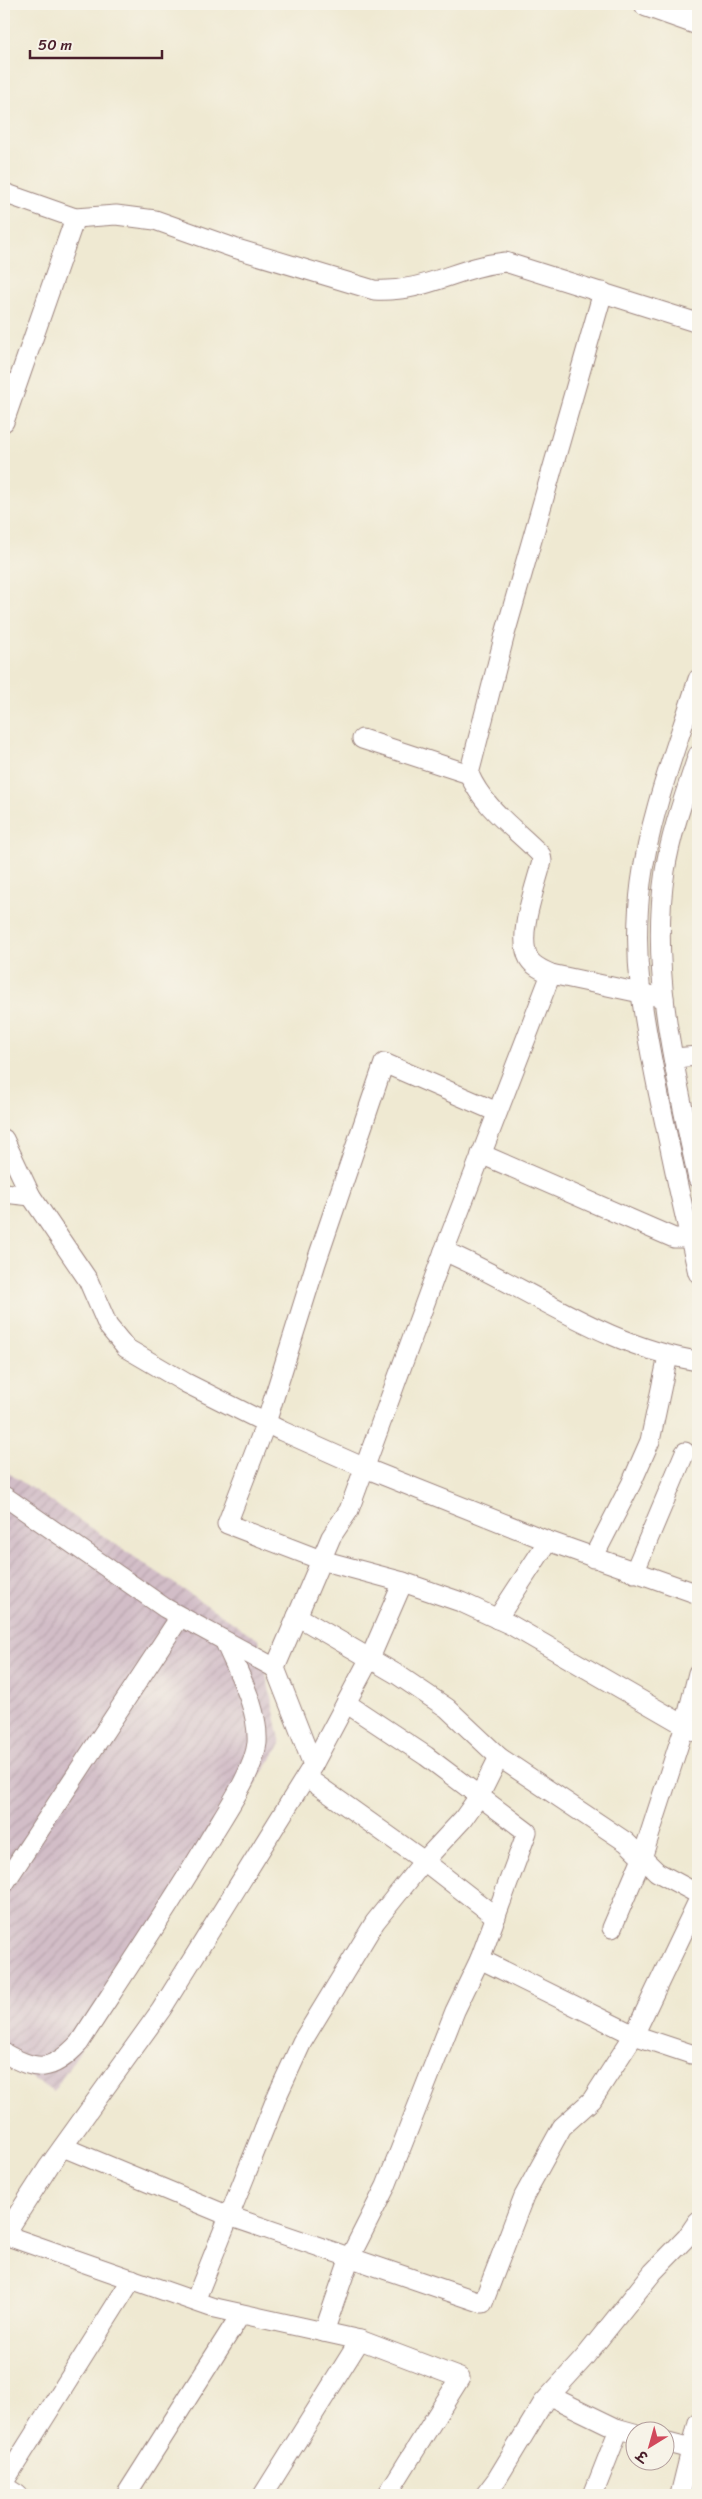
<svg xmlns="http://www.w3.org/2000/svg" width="702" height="2499" font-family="Sriracha,'Playpen Sans Deva',sans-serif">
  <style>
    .industrial { fill: url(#industrial-furrows) }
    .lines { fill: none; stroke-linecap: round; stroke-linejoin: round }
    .minor-casing { stroke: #9c847e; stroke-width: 21 }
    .major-casing { stroke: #9c847e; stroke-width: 27 }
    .minor { stroke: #fff; stroke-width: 19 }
    .major { stroke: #fff; stroke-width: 25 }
  </style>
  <defs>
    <pattern id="industrial-furrows" width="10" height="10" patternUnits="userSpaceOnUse" patternTransform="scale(1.25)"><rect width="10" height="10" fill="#d2bdc7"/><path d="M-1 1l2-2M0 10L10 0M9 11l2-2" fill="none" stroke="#b6a2ab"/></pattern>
  </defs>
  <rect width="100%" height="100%" fill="#f7f3e8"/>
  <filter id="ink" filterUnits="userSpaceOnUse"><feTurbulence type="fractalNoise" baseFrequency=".02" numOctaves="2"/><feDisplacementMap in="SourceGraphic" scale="10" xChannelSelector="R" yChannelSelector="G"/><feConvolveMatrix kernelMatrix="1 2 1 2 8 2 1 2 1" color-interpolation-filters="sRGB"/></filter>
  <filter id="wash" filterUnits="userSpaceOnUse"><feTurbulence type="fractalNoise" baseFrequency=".0096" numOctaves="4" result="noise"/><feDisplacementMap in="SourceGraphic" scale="20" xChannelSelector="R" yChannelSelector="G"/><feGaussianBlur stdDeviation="1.12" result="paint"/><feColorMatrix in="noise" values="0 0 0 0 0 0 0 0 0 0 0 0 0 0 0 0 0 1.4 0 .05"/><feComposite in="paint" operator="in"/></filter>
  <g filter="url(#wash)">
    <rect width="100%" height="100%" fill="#efe9d2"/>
    <polygon class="industrial" points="4,1470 259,1640 281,1744 53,2092 4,2059"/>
  </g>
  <g filter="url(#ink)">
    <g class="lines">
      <defs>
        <g id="minor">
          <path d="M4,193L75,218L116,215L155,220L234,248L374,290C426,293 456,267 505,262L698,323"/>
          <polyline points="4,422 75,218"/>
          <path d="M698,679C677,746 650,813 641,883C631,960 644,1021 659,1096C671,1155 684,1214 698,1273"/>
          <polyline points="362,739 469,774"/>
          <path d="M698,755C686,792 671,832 665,871C649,974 677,1079 698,1179"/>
          <path d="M551,974C543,970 534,967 529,959C516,936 536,886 542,861L541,855C516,829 484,809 469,774L505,634L603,292"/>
          <polyline points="674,1058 698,1056"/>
          <polyline points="497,1112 384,1063 316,1263 266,1423 227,1524 321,1560 403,1582 461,1602 511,1625 698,1733"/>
          <polyline points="4,1139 31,1196 88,1280 108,1326 126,1348 186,1383 282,1431 365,1468 548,1541 698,1594"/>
          <polyline points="481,1154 674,1238 698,1238"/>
          <polyline points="4,1193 31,1196"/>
          <path d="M444,1251C529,1288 606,1347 698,1361"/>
          <polyline points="4,1496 165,1608 275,1668"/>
          <polyline points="593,1558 631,1484 650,1441 668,1356"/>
          <polyline points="634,1573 685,1452"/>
          <polyline points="297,1616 398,1675 447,1708 499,1757 626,1842 657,1872 698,1894"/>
          <polyline points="497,1619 548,1541"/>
          <polyline points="313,1765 370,1658 403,1582"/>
          <polyline points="306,1777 424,1861 496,1917"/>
          <polyline points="4,1884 180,1617"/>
          <polyline points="612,1928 642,1858 685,1725 698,1673"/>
          <polyline points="480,1959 634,2035 691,2054 698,2054"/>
          <path d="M4,2053C37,2072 52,2072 79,2043C124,1974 170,1906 212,1835C227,1810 254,1771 257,1743C259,1708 238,1673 225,1642"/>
          <polyline points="63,2147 229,2216 483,2303 524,2196 562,2127 592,2100 634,2035 698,1901"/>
          <polyline points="5,2235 211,2307 360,2340 460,2378 387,2495"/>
          <polyline points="4,2236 49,2166 161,2010 313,1765 275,1668 331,1537 349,1510 444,1251 551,974 664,998"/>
          <polyline points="195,2301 278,2094 302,2042 375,1922 424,1861 463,1819 480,1795 499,1757"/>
          <polyline points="324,2332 350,2257 386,2186 455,2011 480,1959 527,1832 426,1756 346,1703"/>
          <polyline points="550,2396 616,2428 634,2433"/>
          <polyline points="664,2442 691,2449"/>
          <polyline points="4,2482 132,2279"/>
          <polyline points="4,2486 18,2495"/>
          <polyline points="126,2495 241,2314"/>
          <polyline points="263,2495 360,2340"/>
          <polyline points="485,2495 497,2479 543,2403 584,2358 653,2272 687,2237 698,2221"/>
          <polyline points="593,2495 619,2429"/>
          <polyline points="680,2495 698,2422"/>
        </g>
        <polyline id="major" points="647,4 698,22"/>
      </defs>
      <use href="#minor" class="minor-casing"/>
      <use href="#major" class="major-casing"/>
      <use href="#minor" class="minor"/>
      <use href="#major" class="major"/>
    </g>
  </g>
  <rect width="702" height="2499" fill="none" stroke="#f7f3e8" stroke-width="20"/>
  <g transform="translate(650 2446) rotate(217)"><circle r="24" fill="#f7f3e8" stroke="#b29e9c"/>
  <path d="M0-4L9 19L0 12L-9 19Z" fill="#d1495b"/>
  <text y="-8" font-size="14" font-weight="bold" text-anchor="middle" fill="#4a1f2b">उ</text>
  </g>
  <path d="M30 50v8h132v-8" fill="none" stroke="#4a1f2b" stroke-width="2.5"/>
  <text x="38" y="50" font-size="15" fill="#4a1f2b" stroke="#f7f3e8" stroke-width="4" paint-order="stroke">50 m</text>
</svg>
